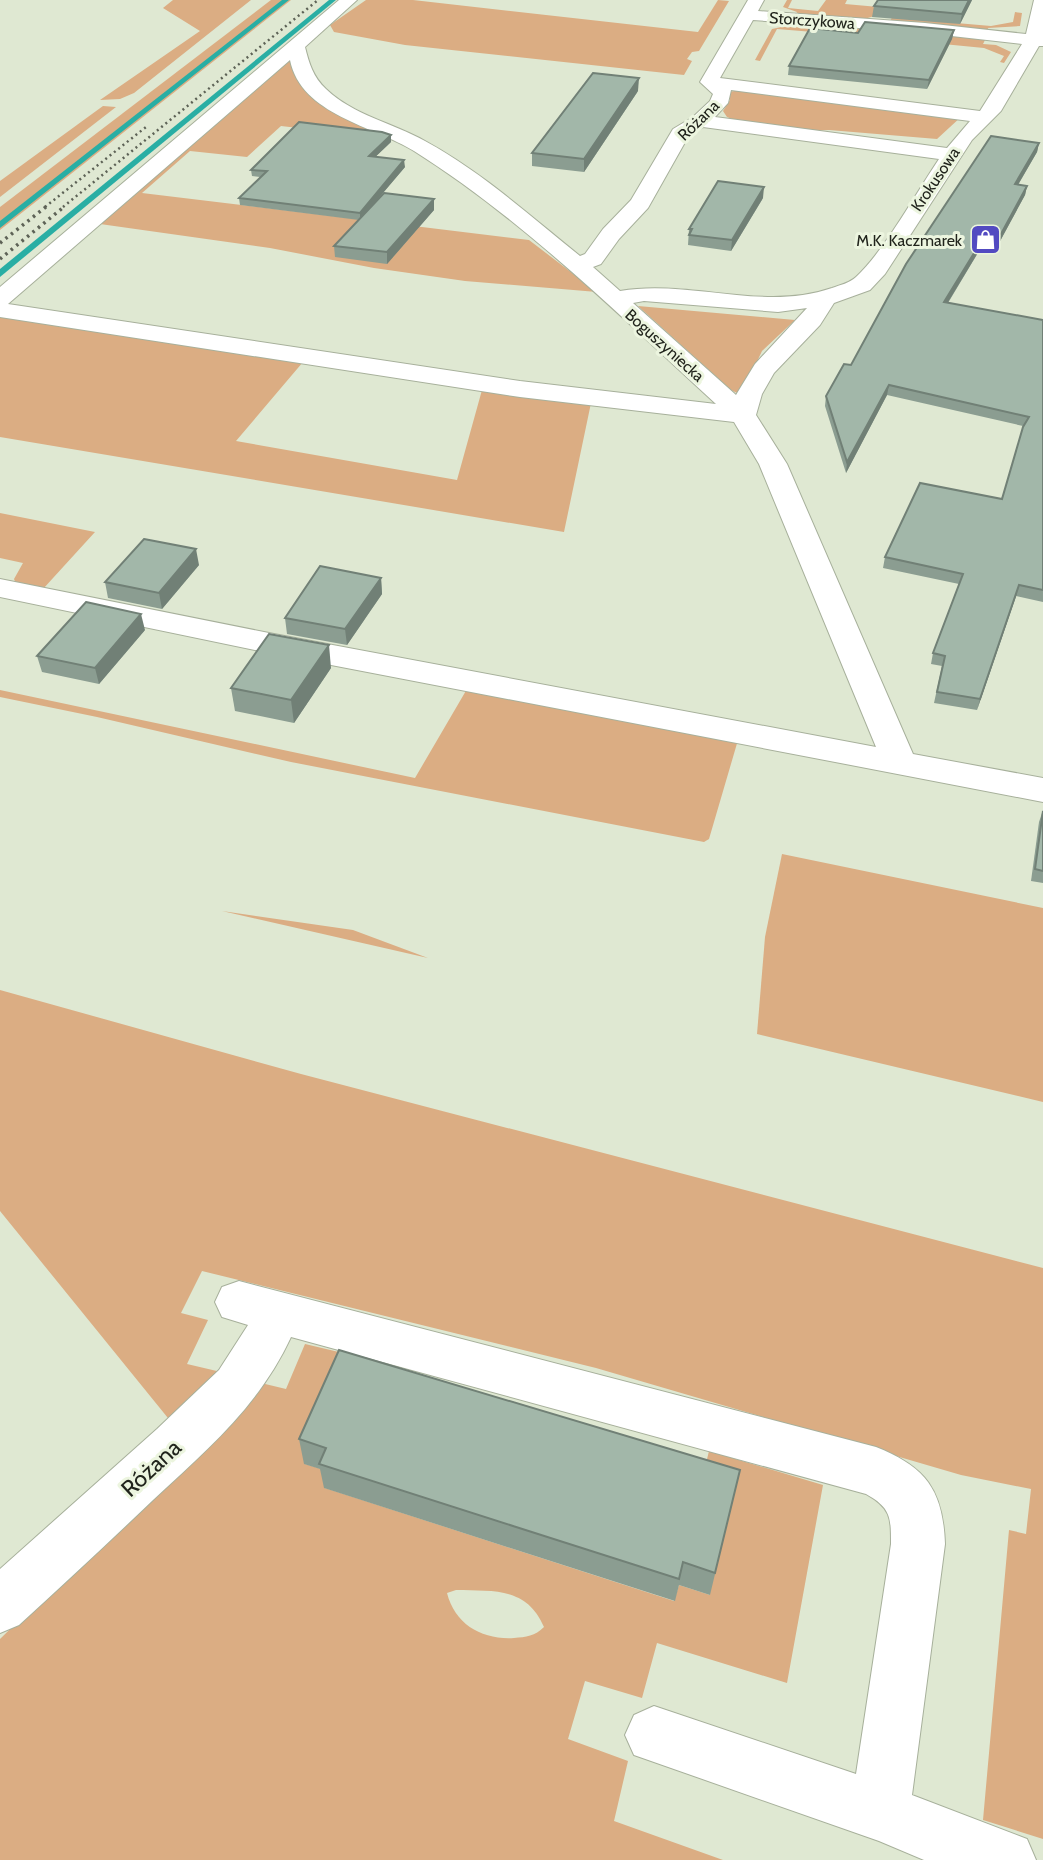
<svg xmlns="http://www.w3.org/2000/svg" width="1043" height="1860" font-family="Cabin,sans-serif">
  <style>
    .green { fill: #dbad83; fill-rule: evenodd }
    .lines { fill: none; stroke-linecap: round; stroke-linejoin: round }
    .stream { fill: #29aea4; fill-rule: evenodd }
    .minor-casing { stroke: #a7b09b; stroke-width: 2 }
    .minor { fill: #fff; fill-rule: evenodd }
    .rail-far1 { stroke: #5d6256; stroke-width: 2.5; stroke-dasharray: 2 3.5; stroke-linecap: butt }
    .rail { stroke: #5d6256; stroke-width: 3.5; stroke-dasharray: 2.5 4.5; stroke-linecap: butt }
    .wall { fill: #8b9d91 }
    .shaded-wall { fill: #718076 }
    .building { fill: #a2b7a9; stroke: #718076; stroke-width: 2 }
    .labels { text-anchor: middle; stroke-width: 6; stroke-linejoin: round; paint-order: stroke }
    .far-street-label { font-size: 16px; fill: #21241c; stroke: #ecf5df }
    .far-poi-label { font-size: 16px; fill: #21241c; stroke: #ecf5df; text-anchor: end }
    .near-street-label { font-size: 23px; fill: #21241c; stroke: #ecf5df }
  </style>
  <rect width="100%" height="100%" fill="#dfe8d2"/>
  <g class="green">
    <polygon points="173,0 251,0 134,93 120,99 100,100 200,31 163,8"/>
    <polygon points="271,0 291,0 0,230 0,207"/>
    <polygon points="366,0 413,0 698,32 718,0 729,1 699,51 692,52 687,59 692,61 684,75 405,45 334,32 330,25"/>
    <polygon points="787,0 792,0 788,8 818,11 826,0 847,0 845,4 901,9 898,18 991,26 1013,22 1015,12 1022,13 1020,26 988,28 987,34 890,21 895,12 891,11 861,20 795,16 797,12 783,7"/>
    <polygon points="793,22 866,25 862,36 777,29 760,61 755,60 772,29 791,25"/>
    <polygon points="877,29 986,38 983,44 996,45 1011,52 1004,63 1000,62 1004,56 984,48 871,37"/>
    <polygon points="291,58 296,73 393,139 281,126 247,157 190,151 142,193 529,240 597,292 465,281 374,268 270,248 100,224"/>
    <polygon points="741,90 962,116 937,139 829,130 802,131 742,123 727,117 723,111 730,100 728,92"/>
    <polygon points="103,106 116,107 0,197 0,181"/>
    <polygon points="638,306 795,320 762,351 741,395 731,390"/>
    <polygon points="0,316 303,362 236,441 457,480 482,390 591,403 564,532 0,437"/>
    <polygon points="0,513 95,532 43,589 16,584 14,579 23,563 0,558"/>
    <polygon points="467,689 738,740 709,839 704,842 291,762 97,717 0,697 0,690 415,778"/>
    <polygon points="782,854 1043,908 1043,1102 757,1034 765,937"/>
    <polygon points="222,911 353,930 428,958"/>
    <polygon points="0,990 301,1074 1043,1268 1043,1839 983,1820 1009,1530 1026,1534 1031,1489 961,1475 596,1368 202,1271 181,1313 208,1320 187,1364 221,1372 172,1423 0,1211"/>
    <path d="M305,1344L398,1366L388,1389L305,1464L331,1472L325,1488L674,1601L679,1585L710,1595L701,1484L709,1451L823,1485L787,1683L657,1643L642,1698L585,1681L568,1739L628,1761L614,1821L723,1860H0V1639L261,1383L286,1389ZM456,1590C494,1591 527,1587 544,1627C535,1636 526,1637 514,1638C483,1640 455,1625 447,1593Z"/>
  </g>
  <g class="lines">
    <g class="stream">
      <polygon points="282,0 289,0 0,228 0,221"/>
      <polygon points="329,0 336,0 0,277 0,269"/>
    </g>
    <defs>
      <g id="minor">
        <path d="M339,0H357L305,47C309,63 313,77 326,89C353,115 393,123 425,141C482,172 530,216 580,256L585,254L603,229L631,200L673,129L693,117L710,101L713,94L700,82L748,0H764L758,11L925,23L1026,34L1034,0H1043V46H1039L1001,111L972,140L885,274L870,290L834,303L820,325L774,373L762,394L756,415L787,464L913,754L1043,778V802L274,654L0,597V579L274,634L876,747L759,464L734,422L520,397L0,317V287ZM753,20L925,33L1022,44L980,111L720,78ZM290,60C301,115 374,126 414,151C525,221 620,316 716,404L520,381L8,304ZM731,90L970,121L947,148L715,117L728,103ZM703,127L939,159C916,193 885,250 856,277C850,283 840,285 832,288C763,312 690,279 620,291L593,267L601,264L619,239L648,208L688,137ZM644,301L778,312L807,308L755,364L736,395L633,303Z"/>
        <path d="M239,1281L876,1447C926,1467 943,1490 945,1544L912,1795L1027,1839L1036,1860H924L879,1841L634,1755L625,1735L634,1715L654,1706L856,1774L891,1544C891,1517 891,1508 866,1494L291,1337C259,1406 208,1449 153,1500C109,1542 64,1584 19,1625L0,1633V1569L157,1429L219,1370L248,1325L222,1317L215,1302L222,1287Z"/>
      </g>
    </defs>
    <use href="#minor" class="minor-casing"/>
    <use href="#minor" class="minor"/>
    <g class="rail-far1">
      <polyline points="45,207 146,127"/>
      <polyline points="63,207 318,0"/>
    </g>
    <g class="rail">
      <polyline points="0,243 47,206"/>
      <polyline points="0,259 65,206"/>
    </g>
  </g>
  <g class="wall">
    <polygon points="878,0 972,0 960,24 872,17 874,6"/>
    <polygon points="954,30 952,39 927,89 788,75 789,66 858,33"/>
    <polygon points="638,91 584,172 532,166 532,153"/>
    <polygon points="391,142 375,157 405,167 371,207 434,199 434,210 387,264 335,257 334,246 359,220 240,205 239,198 260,177 252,176 251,170"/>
    <polygon points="1039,143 1037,152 1018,185 1027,186 1025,195 999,243 985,241 948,303 1043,320 1043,602 1016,596 977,710 934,703 942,666 931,664 933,653 959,584 883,568 885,557 1002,499 1023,426 887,395 846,473 825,406 826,396"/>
    <polygon points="763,198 731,251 688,245 689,229"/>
    <polygon points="199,565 162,609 108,598 105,582"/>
    <polygon points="381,578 382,594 347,645 287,634 285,618"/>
    <polygon points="145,630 99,684 42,672 37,656"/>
    <polygon points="331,668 294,723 235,711 231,688"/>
    <polygon points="1043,810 1043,883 1031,881 1039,822"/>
    <polygon points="299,1439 740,1470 710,1595 679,1585 675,1601 324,1488 320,1469 304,1464"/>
  </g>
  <g class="shaded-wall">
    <polygon points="969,0 972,0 960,24 962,14"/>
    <polygon points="954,30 952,39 927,89 929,80"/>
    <polygon points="639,78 638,91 584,172 584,159"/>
    <polygon points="391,135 391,142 369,163 369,156"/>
    <polygon points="1039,143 1037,152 1013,193 1015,184"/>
    <polygon points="404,160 405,167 360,220 360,213"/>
    <polygon points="1027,186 1025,195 999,243 1001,234"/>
    <polygon points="764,187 763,198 731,251 732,240"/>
    <polygon points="434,199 434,210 387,264 387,252"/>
    <polygon points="987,232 985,241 942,312 944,302"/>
    <polygon points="889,385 887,395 846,473 847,462"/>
    <polygon points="196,549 199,565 162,609 159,593"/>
    <polygon points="381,578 382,594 347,645 345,629"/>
    <polygon points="1019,585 1016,596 977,710 980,699"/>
    <polygon points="141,614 145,630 99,684 95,668"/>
    <polygon points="329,645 331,668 294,723 291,700"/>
  </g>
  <g class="building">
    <polygon points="878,0 969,0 962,14 874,6"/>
    <polygon points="865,22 954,30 929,80 789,66 810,28 858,33"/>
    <polygon points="593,73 639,78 584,159 532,153"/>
    <polygon points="299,122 382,132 391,135 369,156 404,160 360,213 239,198 267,171 251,170"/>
    <polygon points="991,136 1039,143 1015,184 1027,186 1001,234 987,232 944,302 1043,320 1043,590 1019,585 980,699 937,692 945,656 933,653 963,574 885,557 920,483 1002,499 1023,427 1029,417 889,385 847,462 826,396 844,364 851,365 906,264"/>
    <polygon points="718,181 764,187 732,240 689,235 692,229 689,229"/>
    <polygon points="384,193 434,199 387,252 334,246"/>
    <polygon points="144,539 196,549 159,593 105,582"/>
    <polygon points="320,566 381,578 345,629 285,618"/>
    <polygon points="86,602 141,614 95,668 37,656"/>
    <polygon points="269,634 329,645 291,700 231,688"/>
    <polygon points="1043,811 1043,871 1035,869"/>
    <polygon points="339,1350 740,1470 715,1573 683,1562 679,1579 319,1464 326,1448 299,1439"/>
  </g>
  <defs>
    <symbol id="shop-square" viewBox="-11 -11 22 22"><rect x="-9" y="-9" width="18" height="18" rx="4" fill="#524ac1" stroke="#ecf5df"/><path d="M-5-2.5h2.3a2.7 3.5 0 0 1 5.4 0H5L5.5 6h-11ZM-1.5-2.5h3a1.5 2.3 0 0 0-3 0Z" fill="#fff"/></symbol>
  </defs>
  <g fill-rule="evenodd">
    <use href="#shop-square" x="968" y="222" width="35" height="35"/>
  </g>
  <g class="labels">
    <g class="far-street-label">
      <text transform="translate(812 20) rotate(4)" y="6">Storczykowa</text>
      <text transform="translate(698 120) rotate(-44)" y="6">Różana</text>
      <text transform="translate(935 179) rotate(-56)" y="6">Krokusowa</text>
      <text transform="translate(665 345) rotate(42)" y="6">Boguszyniecka</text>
    </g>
    <g class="far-poi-label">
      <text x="962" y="246">M.K. Kaczmarek</text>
    </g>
    <g class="near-street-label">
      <text transform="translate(151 1468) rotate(-43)" y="8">Różana</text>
    </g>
  </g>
</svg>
